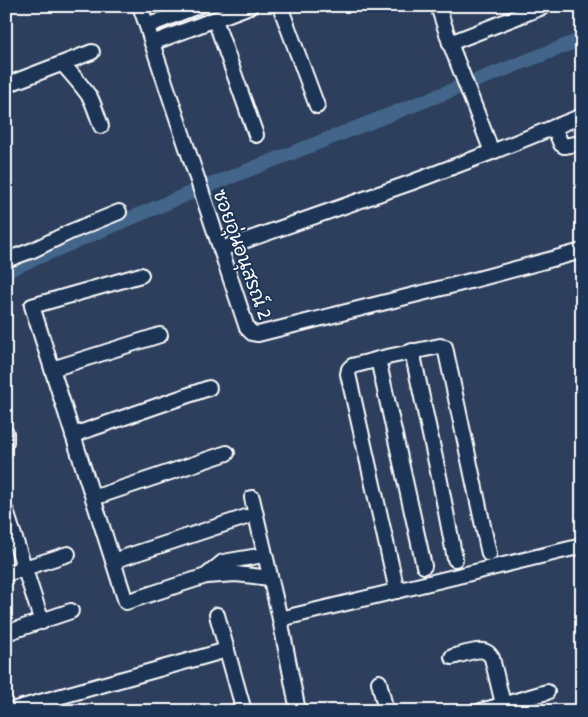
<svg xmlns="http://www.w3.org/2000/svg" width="588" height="717" font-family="'Patrick Hand','Playpen Sans Thai',sans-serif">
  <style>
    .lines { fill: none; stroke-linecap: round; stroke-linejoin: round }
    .canal { stroke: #426589; stroke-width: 14 }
    .minor-casing { stroke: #fff; stroke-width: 18 }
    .minor { stroke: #1d3557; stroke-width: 14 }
    .labels { text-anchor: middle; stroke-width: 4; stroke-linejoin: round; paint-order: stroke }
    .street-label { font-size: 19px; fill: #fff; stroke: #1d3557 }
  </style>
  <rect width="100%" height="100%" fill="#2d3f5d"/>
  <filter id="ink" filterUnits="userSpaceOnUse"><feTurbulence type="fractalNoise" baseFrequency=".02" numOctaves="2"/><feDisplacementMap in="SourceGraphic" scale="10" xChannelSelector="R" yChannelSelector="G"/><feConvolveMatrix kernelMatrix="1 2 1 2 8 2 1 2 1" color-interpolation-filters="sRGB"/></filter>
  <g filter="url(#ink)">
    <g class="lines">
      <polyline class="canal" points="6,271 195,191 582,39"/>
      <defs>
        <g id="minor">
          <polyline points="140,6 147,26 152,43 247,328 252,333 258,334 474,280 582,251"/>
          <polyline points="280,6 317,106"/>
          <polyline points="438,6 450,43 492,152"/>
          <polyline points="215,20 256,135"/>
          <polyline points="147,26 198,6"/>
          <polyline points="152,43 250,6"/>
          <polyline points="450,43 545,6"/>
          <path d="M63,64C72,75 83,86 91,99C95,108 98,117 101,126"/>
          <polyline points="6,85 92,52"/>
          <polyline points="554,127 561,144 564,146 576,144"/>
          <polyline points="221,249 410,183 492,152 582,116"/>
          <polyline points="6,260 33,250 70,232 119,212"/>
          <polyline points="141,275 32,306 126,602 206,576"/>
          <polyline points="412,351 440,481 455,559"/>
          <polyline points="378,359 424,566"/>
          <polyline points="52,369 160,335"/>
          <polyline points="6,433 6,442"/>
          <polyline points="73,435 209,388"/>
          <polyline points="93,498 227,453"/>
          <polyline points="252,498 280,619 298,711"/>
          <polyline points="6,511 42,622"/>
          <polyline points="264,555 223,562 206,576 236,574 270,578"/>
          <polyline points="113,561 246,517"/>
          <polyline points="6,574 68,554"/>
          <polyline points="397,591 348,374 349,369 352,366 387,357 440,346 445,347 489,554"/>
          <polyline points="217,615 244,711"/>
          <polyline points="280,619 582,546"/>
          <polyline points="6,633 71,611"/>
          <path d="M452,657C460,655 480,648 486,652C489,653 490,655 492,658L503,704"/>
          <polyline points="379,682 386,711"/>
          <polyline points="8,711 227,650"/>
          <polyline points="481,711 547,692"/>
        </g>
      </defs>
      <use href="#minor" class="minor-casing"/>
      <use href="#minor" class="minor"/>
    </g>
  </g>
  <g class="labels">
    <g class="street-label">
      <text transform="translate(243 254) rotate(70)" y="7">ซอยอุ่นอนุสรณ์ 2</text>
    </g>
  </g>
  <rect width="588" height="717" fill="none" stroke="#1d3557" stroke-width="25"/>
  <rect x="12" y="12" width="563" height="692" fill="none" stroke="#fff" stroke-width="2" filter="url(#ink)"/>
</svg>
